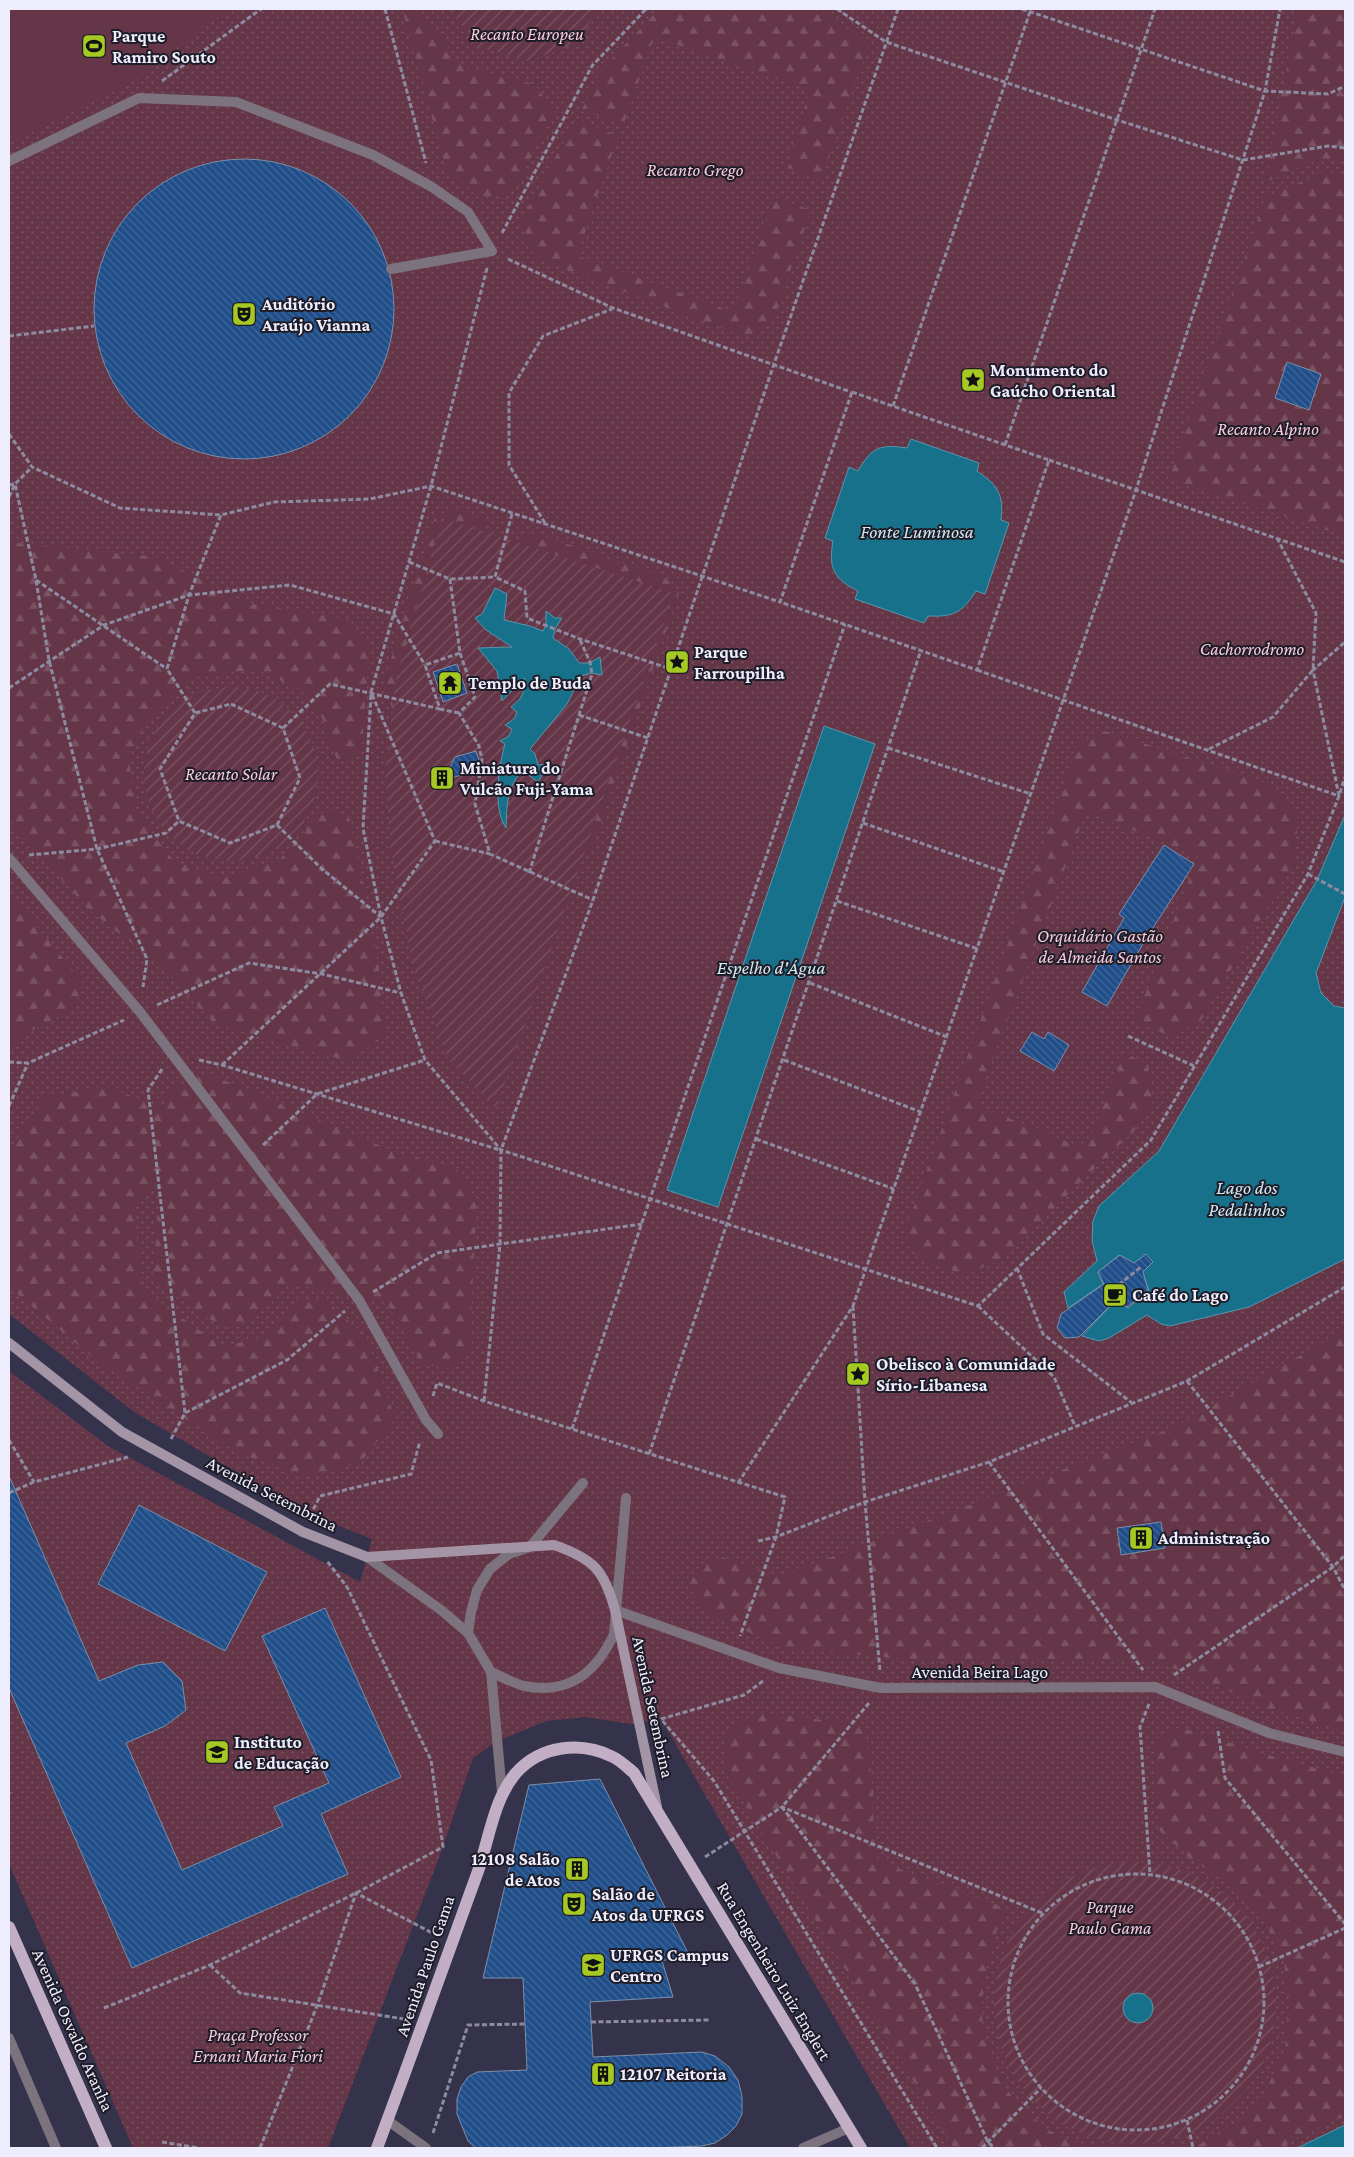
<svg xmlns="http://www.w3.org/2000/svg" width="1354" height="2157" font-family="'Crimson Pro',serif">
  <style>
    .grass { fill: url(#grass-dots) }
    .forest { fill: url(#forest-firs) }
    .garden { fill: url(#garden-furrows) }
    .pitch { fill: #643647 }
    .water { fill: #18718a; stroke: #5896ad }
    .building { fill: url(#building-back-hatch); stroke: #7c8fa9 }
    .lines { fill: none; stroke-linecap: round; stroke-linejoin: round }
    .path { stroke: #8d8ba0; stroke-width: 3; stroke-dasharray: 5 2.5; stroke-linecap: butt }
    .lane { stroke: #7d737e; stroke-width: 10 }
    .secondary { stroke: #a495a6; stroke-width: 10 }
    .primary { stroke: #c3afc5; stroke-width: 12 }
    .labels { text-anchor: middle; stroke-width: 4; stroke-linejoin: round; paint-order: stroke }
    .park-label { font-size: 18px; font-style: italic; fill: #f9cbdb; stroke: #1d1c27 }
    .poi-label { font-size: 18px; font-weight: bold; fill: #eeedfe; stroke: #1d1c27; text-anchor: start }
    .street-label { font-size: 18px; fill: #eeedfe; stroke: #1d1c27 }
    .water-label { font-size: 19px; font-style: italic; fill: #d1e9f2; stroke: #1d1c27 }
  </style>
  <defs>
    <pattern id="grass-dots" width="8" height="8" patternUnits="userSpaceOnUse" patternTransform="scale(1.25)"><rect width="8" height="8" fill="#643647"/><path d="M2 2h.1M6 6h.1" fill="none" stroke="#7a5363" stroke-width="1.8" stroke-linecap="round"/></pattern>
    <pattern id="forest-firs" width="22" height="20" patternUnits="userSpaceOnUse" patternTransform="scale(1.25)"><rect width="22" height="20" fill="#643647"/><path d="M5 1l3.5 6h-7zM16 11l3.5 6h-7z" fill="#7a5363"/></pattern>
    <pattern id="garden-furrows" width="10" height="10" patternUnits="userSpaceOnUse" patternTransform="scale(1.25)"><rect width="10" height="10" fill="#643647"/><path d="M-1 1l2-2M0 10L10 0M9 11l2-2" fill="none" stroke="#7a5363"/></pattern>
    <pattern id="building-back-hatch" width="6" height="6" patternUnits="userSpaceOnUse" patternTransform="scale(1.25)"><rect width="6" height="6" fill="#204e89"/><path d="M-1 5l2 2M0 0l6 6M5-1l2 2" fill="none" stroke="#41689b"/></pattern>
  </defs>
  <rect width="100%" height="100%" fill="#35324c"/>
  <polygon class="grass" points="9,9 1345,9 1345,2148 910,2148 661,1719 630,1724 585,1717 546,1721 496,1742 473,1758 443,1847 328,2148 133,2148 9,1864 9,1371 108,1446 360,1582 372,1539 310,1515 134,1412 9,1314"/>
  <g class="forest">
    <polygon points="402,9 420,9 420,12 462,66 534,84 554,112 514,191 480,199 446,168"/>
    <polygon points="659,9 821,9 869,44 821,180 786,167 810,90 654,37 623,126 582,109 601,70"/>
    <polygon points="1298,9 1345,9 1345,162 1322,158 1265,182"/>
    <polygon points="576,119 618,136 577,256 734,312 774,197 811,210 773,322 745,337 535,258 520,222"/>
    <polygon points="1325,171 1345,175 1345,536 1169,479 1265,198"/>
    <polygon points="455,508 483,519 491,551 405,741 383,685 435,517"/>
    <polygon points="521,535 543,536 664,576 679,593 591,850 578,855 512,563"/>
    <polygon points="9,542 158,557 246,603 346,619 370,643 361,756 339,762 328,742 322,718 301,690 256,669 190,679 148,718 129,758 137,813 173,860 222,879 279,860 317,817 330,806 350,819 379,968 385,1037 346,1060 272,1041 213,1023 163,968 88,909 9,819"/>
    <polygon points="1106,731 1269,784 1298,818 1294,862 1200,1022 1170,1036 1135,1021 1198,856 1086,812 975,1105 1086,1149 1124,1053 1148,1064 1153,1101 1137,1128 1001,1259 967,1275 918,1260 905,1232 1079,743"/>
    <polygon points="9,892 83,983 73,1009 19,1037 9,1058"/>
    <polygon points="207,1073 400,1154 455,1167 477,1200 469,1351 448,1368 422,1364 387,1303 288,1283 258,1314 225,1329 152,1281 161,1179 135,1207 141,1288 221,1346 262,1339 299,1300 327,1301 367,1338 395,1419 360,1463 304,1477 236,1452 96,1360 14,1291 9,1284 9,1155 43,1098 104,1086 164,1108 165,1092"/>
    <polygon points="1345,1330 1345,1731 1271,1709 1156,1661 923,1660 787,1649 705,1613 689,1586 695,1570 724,1557 779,1577 1175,1427"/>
    <polygon points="758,1712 865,1725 873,1790 874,1856 902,1870 1011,1910 997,1930 983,1981 982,2026 998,2074 1017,2105 1053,2133 1089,2148 954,2148 727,1774 723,1734"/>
    <polygon points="1180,1727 1268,1755 1345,1776 1345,2116 1289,2141 1286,2148 1194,2148 1233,2124 1265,2092 1285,2049 1289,2001 1284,1962 1261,1915 1231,1885 1192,1860 1159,1830 1154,1740"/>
  </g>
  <g class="garden">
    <polygon points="449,9 599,9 575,44 528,61 479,47"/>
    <polygon points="442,518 674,593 496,1109 448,1059 413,967 391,850 385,771 396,678"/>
    <circle cx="231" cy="774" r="87"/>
    <circle cx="1135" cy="2003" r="141"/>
  </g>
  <polygon class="pitch" points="9,9 228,9 132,82 9,143"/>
  <g class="water">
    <path d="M911,439L979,463L977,471C998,485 1004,495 1001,520L1009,523L985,594L976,591C962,613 954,617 928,616L924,623L855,599L858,591C834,579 828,568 833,541L825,538L849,467L858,471C872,447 880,444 907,448Z"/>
    <path d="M495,588L507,594L504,620L530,626L543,631L546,625V611L555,618H562L555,629L553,638L569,649L579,663H589L600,657L602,675L591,673L581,676L567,704L530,749L535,754L538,765L549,764L538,782L523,771C506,786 507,807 506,828C492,808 499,765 505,744L500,741L509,736L512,729L505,725L514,719L517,712L511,707L520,699L527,684L524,678L502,701L497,671L478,648L512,647L486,630L475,618L482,614Z"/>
    <polygon points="824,726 875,744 718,1207 667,1190"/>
    <polygon points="1345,815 1345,897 1316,973 1321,993 1334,1006 1345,1008 1345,1259 1249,1307 1170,1326 1161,1324 1147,1315 1109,1338 1099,1341 1082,1336 1116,1300 1128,1308 1149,1291 1141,1267 1119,1255 1098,1272 1103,1284 1068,1308 1064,1292 1097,1261 1092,1240 1093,1221 1099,1206 1159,1151 1317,880"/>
    <circle cx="1138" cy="2008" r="15"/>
    <polygon points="1345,2125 1345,2148 1297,2148"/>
  </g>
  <g class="building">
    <circle cx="244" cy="309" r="150"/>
    <polygon points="1287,362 1321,374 1309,410 1275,398"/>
    <polygon points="457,664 467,693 443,702 433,672"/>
    <polygon points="476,751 482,769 444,780 455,757"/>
    <polygon points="1164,845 1194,864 1144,942 1107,1006 1082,992 1124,918 1119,914"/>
    <polygon points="1032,1032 1044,1039 1048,1032 1069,1045 1054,1071 1020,1051"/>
    <polygon points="1146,1254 1153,1262 1143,1272 1148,1290 1127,1307 1116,1300 1079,1337 1065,1338 1057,1328 1061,1314 1104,1284 1098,1272 1120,1255 1134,1263"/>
    <polygon points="9,1476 99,1681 138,1665 163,1662 182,1681 186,1710 165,1726 126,1743 182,1870 283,1826 274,1807 329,1783 262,1636 325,1608 401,1777 321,1814 348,1874 132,1968 9,1688"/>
    <polygon points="139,1505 267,1572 225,1651 98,1584"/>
    <polygon points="1161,1522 1165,1548 1121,1555 1117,1528"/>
    <polygon points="600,1779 688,1953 662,1961 673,1997 590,2002 593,2057 702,2052 715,2056 729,2067 738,2080 742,2096 742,2114 736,2126 727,2135 715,2143 702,2146 652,2148 476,2148 468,2141 457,2114 457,2099 461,2087 468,2077 477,2072 527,2070 523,1978 483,1978 529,1785"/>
  </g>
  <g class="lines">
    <g class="path">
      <polyline points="385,9 426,163"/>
      <polyline points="837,9 886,42 1117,120 1243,160 1328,146 1345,148"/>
      <polyline points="1022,9 1265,91 1328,94 1345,86"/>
      <polyline points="162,81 261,9"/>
      <polyline points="502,233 592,66 646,9"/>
      <polyline points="508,259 613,308 851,392"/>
      <polyline points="487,268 431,486 371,692 435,841 381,917 401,993 425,1060 501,1150 978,1306 1151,1140 1308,874 1339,796 1345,777"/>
      <polyline points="9,336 94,326"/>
      <polygon points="852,392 1049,460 977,670 780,602"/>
      <polyline points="893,406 1031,9"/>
      <polyline points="9,434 32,467 120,508 221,515 274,502 370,499 431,486 780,602"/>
      <polyline points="1005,445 1155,9"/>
      <polyline points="1049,460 1345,562"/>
      <polyline points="9,485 15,484 36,580 49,660 97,849 147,959 143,987"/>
      <polyline points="9,497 15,484 32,467"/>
      <polyline points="512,514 495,577 525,591 527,618 580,639 671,669"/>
      <polyline points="545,523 509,465 509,393 543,336 612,309"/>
      <polyline points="409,562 450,579 495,577"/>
      <polyline points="450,579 460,653 475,697 459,713 479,746 482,760 475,804 490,854 593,900"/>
      <polyline points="36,580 167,669"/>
      <polyline points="977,670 1339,796"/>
      <polyline points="9,688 104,625 189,595 290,585 394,614 425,665"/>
      <polyline points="371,695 363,828 381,917"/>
      <polygon points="231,704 283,728 300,778 277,825 230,843 179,821 160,769 195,713"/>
      <polyline points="195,713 167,669 189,595 221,515"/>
      <polyline points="459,713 440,709 425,665 460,653"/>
      <polyline points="579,715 648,738"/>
      <polyline points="283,728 330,684 440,709"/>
      <polyline points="888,748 1031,794"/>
      <polyline points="1209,749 1273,717 1313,670 1316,613 1277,538"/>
      <polyline points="1339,796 1313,670 1345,642"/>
      <polyline points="863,823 1004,872"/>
      <polyline points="277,825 322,869 381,917"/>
      <polyline points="435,841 490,854"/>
      <polyline points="29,855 97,849 166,833 179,821"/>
      <polyline points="529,873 592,674 590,662 580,640"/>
      <polyline points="1308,874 1345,894"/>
      <polyline points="837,901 978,949"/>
      <polyline points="810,983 947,1037"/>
      <polyline points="157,1005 249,963 322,974 401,993"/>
      <polyline points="1128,1036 1194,1066"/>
      <polyline points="199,1060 222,1065 500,1150"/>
      <polyline points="784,1060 921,1112"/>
      <polyline points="9,1062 28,1063 124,1020"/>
      <polyline points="222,1065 381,917"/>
      <polyline points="162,1069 148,1090 185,1413"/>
      <polyline points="9,1106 28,1063"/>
      <polyline points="756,1139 894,1189"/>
      <polyline points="263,1145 317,1094 425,1060"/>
      <polyline points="1017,1268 1043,1334 1132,1403"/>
      <polyline points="373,1292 437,1253 642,1224"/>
      <polyline points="1107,1294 1141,1267"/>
      <polyline points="853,1306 865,1502 880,1671"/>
      <polyline points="978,1306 1054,1377 1075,1426"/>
      <polyline points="1187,1381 1333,1567 1345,1590"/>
      <polyline points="433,1396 437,1383 484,1401 785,1497 776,1537 740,1636"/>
      <polyline points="484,1401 500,1244 501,1150 593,900 774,364 898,9"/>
      <polyline points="572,1429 845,624"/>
      <polyline points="171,1439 185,1413 287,1360 345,1311"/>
      <polyline points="9,1440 34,1482"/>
      <polyline points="649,1454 921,650"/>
      <polyline points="989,1462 1143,1670"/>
      <polyline points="738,1483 853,1306 1136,490 1265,91 1280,9"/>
      <polyline points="9,1493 34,1482 128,1457"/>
      <polyline points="310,1516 320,1496 411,1474 420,1441"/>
      <polyline points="758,1541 776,1537 865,1502 989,1462 1187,1381 1345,1287"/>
      <polyline points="1174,1675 1333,1567 1345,1555"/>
      <polyline points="763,1681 744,1695 661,1719 714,1781 937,2148"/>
      <polyline points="869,1703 782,1807 915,1984 988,2142 994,2148"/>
      <polyline points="1149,1704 1140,1727 1150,1874"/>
      <polyline points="1218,1731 1225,1778 1345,1924"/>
      <polyline points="9,1793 10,1792"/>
      <polyline points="705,1857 782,1807 1042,1913"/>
      <circle cx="1136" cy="2002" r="128"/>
      <polyline points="210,1965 240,1993 404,2019"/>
      <polyline points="1259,1967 1345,1928"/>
      <polyline points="104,2008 210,1965 356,1893 443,1847 431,1760 347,1587 327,1561"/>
      <polyline points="591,2022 710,2020"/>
      <polyline points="1187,2120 1193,2148"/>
      <polyline points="433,2133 468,2025 525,2024"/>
      <polyline points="162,2142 199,2148"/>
      <polyline points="260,2148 317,2006 356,1893 436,1935"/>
      <polyline points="982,2148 1041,2088"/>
    </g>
    <g class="lane">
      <polyline points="9,161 139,98 236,102 373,155 432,187 468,212 492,251 391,269"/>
      <polyline points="9,858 140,1012 359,1300 426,1420 438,1434"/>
      <polyline points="367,1557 441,1610 468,1633"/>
      <polyline points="615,1610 779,1668 881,1688 1155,1687 1269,1733 1345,1752"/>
      <path d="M491,1672C502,1677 513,1683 524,1686C569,1695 596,1673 614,1634L626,1498"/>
      <polyline points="502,1793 491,1672 468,1633 471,1612 477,1590 490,1569 509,1554 530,1547 583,1483"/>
      <polyline points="9,2038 56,2148"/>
      <polyline points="387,2120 426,2148"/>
      <polyline points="803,2148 849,2128"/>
    </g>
    <path class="secondary" d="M9,1343L122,1432L303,1532L367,1557L554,1545C594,1559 604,1570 615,1610L657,1807"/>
    <g class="primary">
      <polyline points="9,1927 106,2148"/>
      <path d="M377,2148C411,2057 444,1966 477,1874C489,1841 493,1800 516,1773C541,1745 581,1741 613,1757C621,1761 628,1768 634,1773L861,2148"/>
    </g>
  </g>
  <defs>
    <symbol id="stadium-square" viewBox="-11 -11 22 22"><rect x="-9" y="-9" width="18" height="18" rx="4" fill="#a5c823" stroke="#1d1c27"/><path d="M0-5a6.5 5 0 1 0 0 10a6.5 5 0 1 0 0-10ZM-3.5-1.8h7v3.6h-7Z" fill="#111"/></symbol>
    <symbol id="theatre-square" viewBox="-11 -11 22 22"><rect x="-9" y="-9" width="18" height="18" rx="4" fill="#a5c823" stroke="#1d1c27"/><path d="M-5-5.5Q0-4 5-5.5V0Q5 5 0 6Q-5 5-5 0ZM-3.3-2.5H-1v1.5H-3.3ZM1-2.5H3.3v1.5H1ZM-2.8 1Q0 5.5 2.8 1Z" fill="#111"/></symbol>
    <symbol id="sight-square" viewBox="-11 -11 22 22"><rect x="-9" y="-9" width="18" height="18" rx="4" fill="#a5c823" stroke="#1d1c27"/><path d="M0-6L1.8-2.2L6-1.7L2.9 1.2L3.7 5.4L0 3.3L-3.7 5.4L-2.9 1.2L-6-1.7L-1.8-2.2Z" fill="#111"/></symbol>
    <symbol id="temple-square" viewBox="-11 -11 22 22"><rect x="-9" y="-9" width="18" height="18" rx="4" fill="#a5c823" stroke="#1d1c27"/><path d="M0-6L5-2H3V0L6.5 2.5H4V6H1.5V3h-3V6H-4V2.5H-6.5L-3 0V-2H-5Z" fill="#111"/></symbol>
    <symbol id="building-square" viewBox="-11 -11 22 22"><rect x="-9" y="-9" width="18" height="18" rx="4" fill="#a5c823" stroke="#1d1c27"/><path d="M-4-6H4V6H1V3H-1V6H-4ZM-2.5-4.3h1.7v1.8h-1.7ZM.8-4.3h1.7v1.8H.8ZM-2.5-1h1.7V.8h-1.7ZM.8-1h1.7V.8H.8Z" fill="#111"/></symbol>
    <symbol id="cafe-square" viewBox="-11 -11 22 22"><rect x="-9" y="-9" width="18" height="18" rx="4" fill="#a5c823" stroke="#1d1c27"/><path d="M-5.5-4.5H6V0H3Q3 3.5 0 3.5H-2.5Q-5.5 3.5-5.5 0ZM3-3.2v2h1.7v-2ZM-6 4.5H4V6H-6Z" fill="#111"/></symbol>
    <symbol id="school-square" viewBox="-11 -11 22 22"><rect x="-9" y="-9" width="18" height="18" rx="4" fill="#a5c823" stroke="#1d1c27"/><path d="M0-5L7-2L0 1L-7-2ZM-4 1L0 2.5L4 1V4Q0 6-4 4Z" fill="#111"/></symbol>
    <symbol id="university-square" viewBox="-11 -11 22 22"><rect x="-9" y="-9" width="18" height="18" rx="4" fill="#a5c823" stroke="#1d1c27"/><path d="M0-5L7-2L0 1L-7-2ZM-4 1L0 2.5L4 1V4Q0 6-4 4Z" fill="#111"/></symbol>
  </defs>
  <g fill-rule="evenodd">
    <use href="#stadium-square" x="80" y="32" width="28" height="28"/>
    <use href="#theatre-square" x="230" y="300" width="28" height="28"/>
    <use href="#sight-square" x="959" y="366" width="28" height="28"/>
    <use href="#sight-square" x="663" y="648" width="28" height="28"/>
    <use href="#temple-square" x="436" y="669" width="28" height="28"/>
    <use href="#building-square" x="428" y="764" width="28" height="28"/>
    <use href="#cafe-square" x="1101" y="1281" width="28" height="28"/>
    <use href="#sight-square" x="844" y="1360" width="28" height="28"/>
    <use href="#building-square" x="1127" y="1524" width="28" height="28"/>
    <use href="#school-square" x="203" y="1738" width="28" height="28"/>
    <use href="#building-square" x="563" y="1855" width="28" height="28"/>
    <use href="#theatre-square" x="560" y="1890" width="28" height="28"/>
    <use href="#university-square" x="579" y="1951" width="28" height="28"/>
    <use href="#building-square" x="589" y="2060" width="28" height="28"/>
  </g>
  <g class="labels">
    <g class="park-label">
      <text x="527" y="40">Recanto Europeu</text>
      <text x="695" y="176">Recanto Grego</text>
      <text x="1268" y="435">Recanto Alpino</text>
      <text x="1252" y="655">Cachorrodromo</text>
      <text x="231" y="780">Recanto Solar</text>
      <text x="1100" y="942">Orquidário Gastão<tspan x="1100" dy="21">de Almeida Santos</tspan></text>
      <text x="1110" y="1913">Parque<tspan x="1110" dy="21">Paulo Gama</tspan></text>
      <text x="258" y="2041">Praça Professor<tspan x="258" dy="21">Ernani Maria Fiori</tspan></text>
    </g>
    <g class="poi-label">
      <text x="112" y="42">Parque<tspan x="112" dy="21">Ramiro Souto</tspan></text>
      <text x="262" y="310">Auditório<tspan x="262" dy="21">Araújo Vianna</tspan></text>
      <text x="990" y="376">Monumento do<tspan x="990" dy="21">Gaúcho Oriental</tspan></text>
      <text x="694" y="658">Parque<tspan x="694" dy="21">Farroupilha</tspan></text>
      <text x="468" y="689">Templo de Buda</text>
      <text x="460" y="774">Miniatura do<tspan x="460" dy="21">Vulcão Fuji-Yama</tspan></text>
      <text x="1132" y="1301">Café do Lago</text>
      <text x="876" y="1370">Obelisco à Comunidade<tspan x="876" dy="21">Sírio-Libanesa</tspan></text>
      <text x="1158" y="1544">Administração</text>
      <text x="234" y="1748">Instituto<tspan x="234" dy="21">de Educação</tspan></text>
      <text x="560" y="1865" text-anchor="end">12108 Salão<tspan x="560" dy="21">de Atos</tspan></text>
      <text x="592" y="1900">Salão de<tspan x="592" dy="21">Atos da UFRGS</tspan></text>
      <text x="610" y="1961">UFRGS Campus<tspan x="610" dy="21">Centro</tspan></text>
      <text x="620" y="2080">12107 Reitoria</text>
    </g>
    <g class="street-label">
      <text transform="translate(272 1494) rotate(27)" y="6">Avenida Setembrina</text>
      <text x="980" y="1678">Avenida Beira Lago</text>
      <text transform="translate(653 1707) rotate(78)" y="6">Avenida Setembrina</text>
      <text transform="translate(425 1966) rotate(-71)" y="6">Avenida Paulo Gama</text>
      <text transform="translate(774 1971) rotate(59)" y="6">Rua Engenheiro Luiz Englert</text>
      <text transform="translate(73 2030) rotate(66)" y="6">Avenida Osvaldo Aranha</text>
    </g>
    <g class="water-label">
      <text x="917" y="538">Fonte Luminosa</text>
      <text x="771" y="974">Espelho d'Água</text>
      <text x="1247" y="1194">Lago dos<tspan x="1247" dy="22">Pedalinhos</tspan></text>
    </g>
  </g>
  <rect width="1354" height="2157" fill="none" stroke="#eeedfe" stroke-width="20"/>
</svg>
